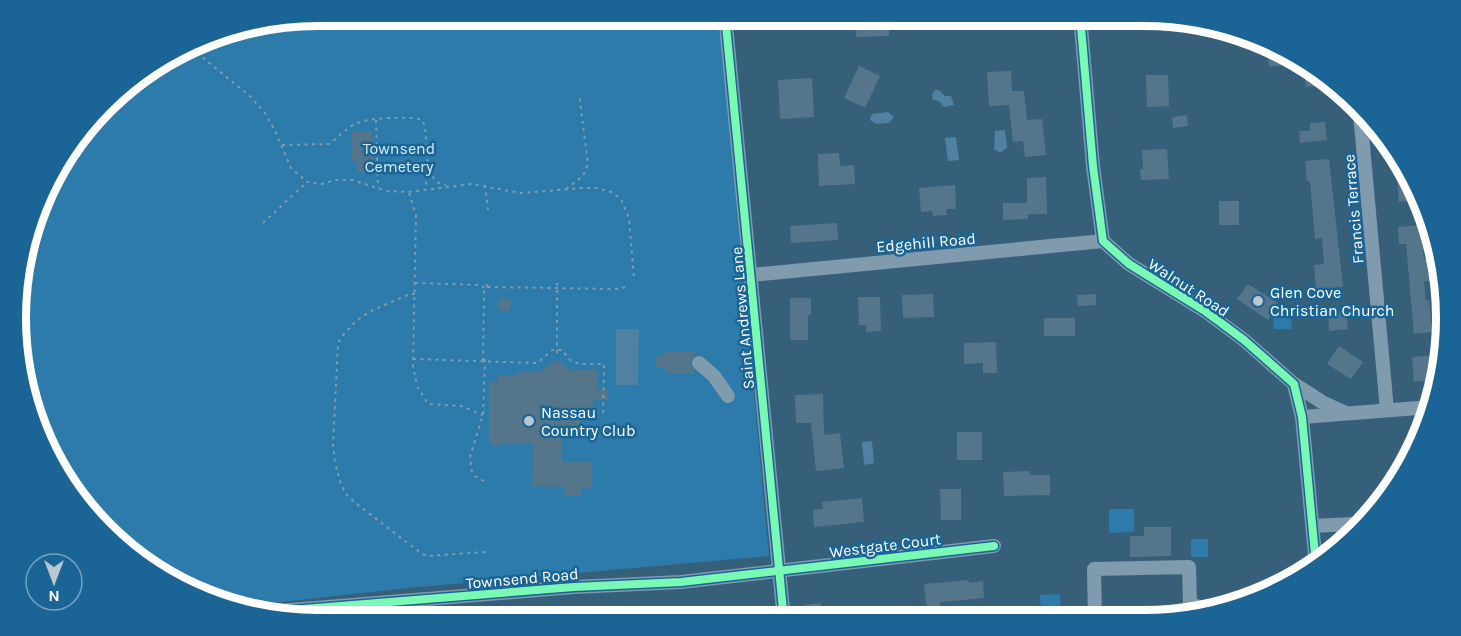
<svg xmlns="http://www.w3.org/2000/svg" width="1461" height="636" font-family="Karla,sans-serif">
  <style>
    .green { fill: #2c7baa }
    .water { fill: #4f82a2 }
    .building { fill: #55768a }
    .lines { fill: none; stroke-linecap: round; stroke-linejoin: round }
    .path { stroke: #809bad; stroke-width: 2; stroke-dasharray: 3 4.5; stroke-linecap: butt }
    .minor { stroke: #809bad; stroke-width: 14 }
    .cycleway-casing { stroke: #1a6596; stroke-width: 11 }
    .cycleway { stroke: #7af9b4; stroke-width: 8 }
    .poi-dot { fill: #b9c7d0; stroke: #1a6596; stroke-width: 2 }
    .labels { text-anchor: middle; stroke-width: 5; stroke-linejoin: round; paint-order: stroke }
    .park-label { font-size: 16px; fill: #d4ecfb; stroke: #1a6596 }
    .street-label { font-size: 16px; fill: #fff; stroke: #1a6596 }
    .poi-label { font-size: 16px; fill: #fff; stroke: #1a6596; text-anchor: start }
    .rim { fill: none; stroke: #fff; stroke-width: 8 }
  </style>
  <rect width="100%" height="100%" fill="#365f7a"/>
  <g class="green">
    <polygon points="318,15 719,15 769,556 408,588 236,607 220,605 118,546 55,469 18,358 21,259 55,167 118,90 220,31"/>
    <polygon points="1280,305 1290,311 1292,329 1274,329 1273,317"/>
    <polygon points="1109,509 1134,509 1134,532 1109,533"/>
    <rect x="1191" y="539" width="17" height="18"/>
    <polygon points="1060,594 1061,614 1041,615 1040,595"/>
  </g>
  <g class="water">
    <polygon points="935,90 939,90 945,96 951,96 954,105 944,107 939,101 933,100 932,94"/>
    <polygon points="888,112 894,117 889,123 876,124 870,120 872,114"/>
    <polygon points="1005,130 1007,148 1000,153 994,149 995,131"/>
    <polygon points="956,137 959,160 948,161 945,138"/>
    <polygon points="616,329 639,329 638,385 616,385"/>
    <polygon points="872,441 874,463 866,465 864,464 862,442"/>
  </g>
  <g class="building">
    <polygon points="889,19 889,36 856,37 855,20"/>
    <polygon points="1267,46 1282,55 1283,65 1269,67"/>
    <polygon points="859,66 880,76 865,108 844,98"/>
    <polygon points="1304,68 1316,75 1333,84 1306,87"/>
    <polygon points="1011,71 1012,91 1024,91 1027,120 1042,119 1046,155 1025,157 1023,141 1013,142 1009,105 989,106 987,72"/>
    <polygon points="1146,75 1168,75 1169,106 1147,107"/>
    <polygon points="812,78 814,117 780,119 778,80"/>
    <polygon points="1187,115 1188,126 1173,128 1172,117"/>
    <polygon points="1325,122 1327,140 1300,143 1299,131 1310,131 1310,123"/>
    <polygon points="352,131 372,131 375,172 357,172 357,161 352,161"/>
    <polygon points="1167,149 1169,179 1141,180 1140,169 1143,169 1142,150"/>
    <polygon points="839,153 840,166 854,165 855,184 819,186 818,154"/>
    <polygon points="1395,158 1415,184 1418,200 1399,202"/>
    <polygon points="1329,159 1343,287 1316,289 1314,265 1324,264 1322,238 1315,239 1310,181 1307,181 1305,161"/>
    <polygon points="1046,177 1047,214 1028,214 1028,219 1003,220 1003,203 1027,203 1027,178"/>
    <polygon points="955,185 956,209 946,209 947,215 933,216 932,211 921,212 919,188"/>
    <rect x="1219" y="201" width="20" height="24"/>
    <polygon points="837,223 838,240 791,243 790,226"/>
    <polygon points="1421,225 1424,259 1431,258 1433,281 1424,281 1426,301 1429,300 1432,332 1414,334 1406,244 1399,244 1398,227"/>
    <polygon points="1248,284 1278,303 1268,320 1237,299"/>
    <polygon points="933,294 934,317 903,318 902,295"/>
    <polygon points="1096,294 1096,305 1078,306 1077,295"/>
    <polygon points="858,297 880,297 881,331 866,332 866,325 859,325"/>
    <polygon points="499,298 511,299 510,311 498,310"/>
    <polygon points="790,298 811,298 811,315 808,315 808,340 790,340"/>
    <polygon points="1346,311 1348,329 1329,331 1328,313"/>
    <rect x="1044" y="318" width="31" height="18"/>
    <polygon points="996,342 997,373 983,373 983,363 964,364 964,343"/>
    <polygon points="1339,346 1363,362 1351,379 1327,364"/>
    <polygon points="665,351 696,351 696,354 690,362 691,366 696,374 665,374 665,367 655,367 655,356 665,356"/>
    <polygon points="1438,355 1435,374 1432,374 1432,380 1414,382 1412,357"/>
    <polygon points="556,360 571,370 597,370 597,390 608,390 608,400 593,400 593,408 579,408 579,432 562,432 562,462 592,462 592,488 582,488 582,495 564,495 565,487 532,486 533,443 499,443 499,445 492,445 489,441 489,382 498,382 498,375 517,375 517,371 541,371"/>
    <polygon points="823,394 824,435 840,433 844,468 816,471 811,423 796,423 795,395"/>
    <rect x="957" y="432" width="25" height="28"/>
    <polygon points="1030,471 1030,475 1050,475 1050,495 1004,496 1003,472"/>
    <polygon points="940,489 961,489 961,520 941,520"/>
    <polygon points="862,498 864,522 814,527 813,510 823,509 822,502"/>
    <polygon points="1144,527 1171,527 1171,556 1130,557 1130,536 1144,536"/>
    <polygon points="968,580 969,583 983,581 984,598 940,602 940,609 927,610 924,584"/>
    <polygon points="821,603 822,619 806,620 804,605"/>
    <rect x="865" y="608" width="27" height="11"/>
  </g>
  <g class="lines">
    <g class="path">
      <polyline points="191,48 251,97 265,113 274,129 291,168 307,182 322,184 336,180 352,180 387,191 409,192 471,184 521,193 583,188 597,188 611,192 621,199 629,218 634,279"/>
      <polyline points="376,120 378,188"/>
      <path d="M282,145L329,144C338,138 345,129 355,124C368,117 406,117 420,119L425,125L428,169L425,190"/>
      <polyline points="429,170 436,182 446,185"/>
      <polyline points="485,185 488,210"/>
      <polyline points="566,189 583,176 588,164 579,94"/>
      <polyline points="409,193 416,215 413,366 417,386 428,404 461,406 483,415"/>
      <polyline points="263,223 307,182"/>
      <polyline points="415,283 481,285 485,289 487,287 617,289 626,287"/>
      <polyline points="415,294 410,294 371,311 357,320 343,335 338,343 333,445 335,463 340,481 345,493 353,501 422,554 428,556 485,552"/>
      <polyline points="557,353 557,283"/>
      <polyline points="413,359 536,363 541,360 552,350 562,350 570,360 579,364 604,364 603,415"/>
      <polyline points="483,361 484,290 487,287 486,281"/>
      <polyline points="484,481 475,476 472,472 470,457 483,415 485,358"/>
    </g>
    <g class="minor">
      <polyline points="725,15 784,620"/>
      <polyline points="1080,15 1093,166 1103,241 1129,264 1205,311 1244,340 1294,384 1302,417 1316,565"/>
      <polyline points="1360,113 1387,410"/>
      <polyline points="751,275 1103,241"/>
      <polyline points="699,363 714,376 728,396"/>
      <polyline points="1294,384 1322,402 1346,413"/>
      <polyline points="1302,417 1431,407"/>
      <polyline points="1313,526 1353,524 1360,525"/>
      <polyline points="266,612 574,587 681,582 994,546"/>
      <polyline points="1095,619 1094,569 1189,567 1190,604 1211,611"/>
    </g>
    <defs>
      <g id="cycleway">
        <polyline points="725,15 784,620"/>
        <polyline points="1080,15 1093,166 1103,241 1129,264 1205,311 1244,340 1294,384 1302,417 1316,565"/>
        <polyline points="266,612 574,587 681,582 994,546"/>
      </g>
    </defs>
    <use href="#cycleway" class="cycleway-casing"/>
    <use href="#cycleway" class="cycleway"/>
  </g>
  <g class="poi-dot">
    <circle cx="1258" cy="301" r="6"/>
    <circle cx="529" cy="421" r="6"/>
  </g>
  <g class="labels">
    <g class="park-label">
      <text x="399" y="154">Townsend<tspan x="399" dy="18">Cemetery</tspan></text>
    </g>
    <g class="street-label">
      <text transform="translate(1353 209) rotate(-95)" y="6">Francis Terrace</text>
      <text transform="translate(926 242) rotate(-5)" y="6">Edgehill Road</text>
      <text transform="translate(1189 287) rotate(33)" y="6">Walnut Road</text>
      <text transform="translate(742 318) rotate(-95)" y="6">Saint Andrews Lane</text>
      <text transform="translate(885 545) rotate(-7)" y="6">Westgate Court</text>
      <text transform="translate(522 578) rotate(-5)" y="6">Townsend Road</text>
    </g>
    <g class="poi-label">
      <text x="1270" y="298">Glen Cove<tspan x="1270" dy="18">Christian Church</tspan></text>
      <text x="541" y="418">Nassau<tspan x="541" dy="18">Country Club</tspan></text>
    </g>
  </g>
  <path d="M0 0H1461V636H0ZM318 26H1144A292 292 0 0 1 1436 318V318A292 292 0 0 1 1144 610H318A292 292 0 0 1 26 318V318A292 292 0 0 1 318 26Z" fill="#1a6596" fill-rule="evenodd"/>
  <path class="rim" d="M318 26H1144A292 292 0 0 1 1436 318V318A292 292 0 0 1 1144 610H318A292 292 0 0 1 26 318V318A292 292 0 0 1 318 26Z"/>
  <g transform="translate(54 582) rotate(180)"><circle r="28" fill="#1a6596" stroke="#76a3c0" stroke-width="1.5"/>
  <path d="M0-4.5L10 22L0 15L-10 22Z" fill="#b9c7d0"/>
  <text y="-9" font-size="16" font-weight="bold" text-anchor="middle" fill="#ffffff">N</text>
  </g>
</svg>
